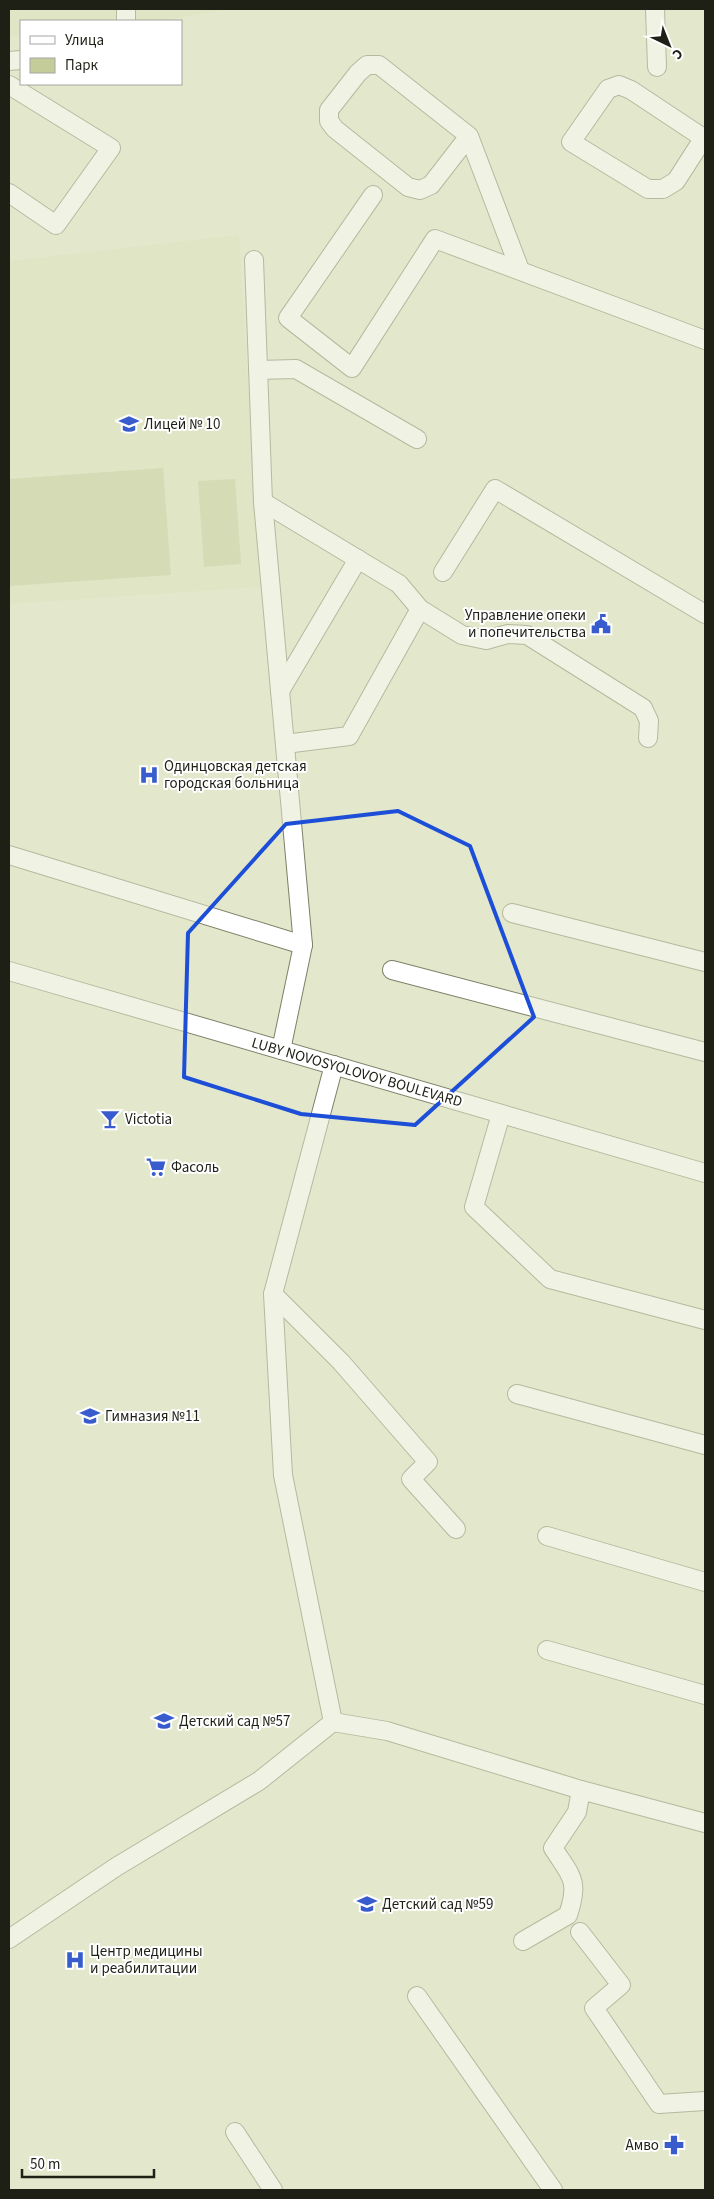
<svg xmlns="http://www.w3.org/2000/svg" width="714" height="2199" font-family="'Source Sans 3',sans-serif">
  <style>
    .built { fill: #dbe2bd }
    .green { fill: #c4cc99 }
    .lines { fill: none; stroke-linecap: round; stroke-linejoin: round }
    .minor-casing { stroke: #7d8167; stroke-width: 20 }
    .minor { stroke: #fff; stroke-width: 18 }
    .marked { fill: none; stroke: #1d4ed8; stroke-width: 4; stroke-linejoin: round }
    .labels { text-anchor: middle; stroke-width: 4; stroke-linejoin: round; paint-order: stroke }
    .poi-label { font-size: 15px; fill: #1e2016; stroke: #fff; text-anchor: start }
    .street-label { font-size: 15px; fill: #1e2016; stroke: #fff }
  </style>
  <rect width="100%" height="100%" fill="#e3e8cc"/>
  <g class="built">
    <polygon points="9,9 228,9 162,21 21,21 21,36 9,37"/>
    <polygon points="239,235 260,587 9,604 9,261"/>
  </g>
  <g class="green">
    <polygon points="163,468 171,575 9,586 9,479"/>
    <polygon points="235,479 241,564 204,567 198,481"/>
  </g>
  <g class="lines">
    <defs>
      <g id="minor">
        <polyline points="126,9 126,21"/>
        <polyline points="655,9 657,67"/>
        <polyline points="9,61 21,60"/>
        <polyline points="9,85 111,148 56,225 9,193"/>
        <polyline points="469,136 431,185 420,190 408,187 335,129 329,121 329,110 358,73 367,65 379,65 469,136 520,270"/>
        <polyline points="703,139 676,181 663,189 648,189 571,142 608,89 619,85 631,90 705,139"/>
        <polyline points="373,195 288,318 352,368 435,239 705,340"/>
        <polyline points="254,260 263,502 303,945 281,1050"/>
        <polyline points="258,370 296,369 417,439"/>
        <polyline points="263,502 399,584 420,609 349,736 285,744"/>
        <polyline points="443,572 495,489 705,614"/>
        <polyline points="420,609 462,635 486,640 508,634 527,635 643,708 649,721 648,738"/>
        <polyline points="280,691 358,559"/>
        <polyline points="9,855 303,945"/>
        <polyline points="512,913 705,962"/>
        <polyline points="392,970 705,1052"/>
        <polyline points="9,971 705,1173"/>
        <polyline points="501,1114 474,1207 550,1279 705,1320"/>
        <polyline points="273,1294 341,1362 428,1462 411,1479 456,1529"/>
        <polyline points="517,1394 705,1445"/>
        <polyline points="547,1536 705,1582"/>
        <polyline points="547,1650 705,1695"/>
        <polyline points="333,1722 283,1475 273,1294 334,1065"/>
        <polyline points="580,1932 621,1985 594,2008 659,2104 705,2101"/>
        <polyline points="9,1939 116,1867 259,1781 333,1722 387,1731 581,1790 705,1823"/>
        <path d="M523,1941L568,1915C580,1880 571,1876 553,1848L577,1812L581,1790"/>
        <polyline points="417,1996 553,2190"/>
        <polyline points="235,2132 273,2190"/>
      </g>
    </defs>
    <use href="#minor" class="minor-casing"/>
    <use href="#minor" class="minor"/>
  </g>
  <path d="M0 0H714V2199H0ZM398,811L470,846L534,1017L415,1125L301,1114L184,1077L188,933L286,824Z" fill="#e3e8cc" fill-opacity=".55" fill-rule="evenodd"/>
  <path class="marked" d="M398,811L470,846L534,1017L415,1125L301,1114L184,1077L188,933L286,824Z"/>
  <defs>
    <symbol id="school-bare" viewBox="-9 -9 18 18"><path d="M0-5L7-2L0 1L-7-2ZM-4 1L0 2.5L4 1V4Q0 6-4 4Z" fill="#385ccd" stroke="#fff" stroke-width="2.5" paint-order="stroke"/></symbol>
    <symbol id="civic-bare" viewBox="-9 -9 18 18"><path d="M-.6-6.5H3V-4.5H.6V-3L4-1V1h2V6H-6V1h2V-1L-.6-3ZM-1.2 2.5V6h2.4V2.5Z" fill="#385ccd" stroke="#fff" stroke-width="2.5" paint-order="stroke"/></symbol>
    <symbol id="hospital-bare" viewBox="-9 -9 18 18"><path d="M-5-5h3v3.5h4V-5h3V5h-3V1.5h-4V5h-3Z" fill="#385ccd" stroke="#fff" stroke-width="2.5" paint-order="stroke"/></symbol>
    <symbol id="bar-bare" viewBox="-9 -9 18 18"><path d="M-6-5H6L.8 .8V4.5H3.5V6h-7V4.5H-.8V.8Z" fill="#385ccd" stroke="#fff" stroke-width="2.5" paint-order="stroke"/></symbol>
    <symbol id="supermarket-bare" viewBox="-9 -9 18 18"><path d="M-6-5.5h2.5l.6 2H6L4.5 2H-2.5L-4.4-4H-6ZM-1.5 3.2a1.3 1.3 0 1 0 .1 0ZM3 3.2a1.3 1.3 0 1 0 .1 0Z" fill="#385ccd" stroke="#fff" stroke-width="2.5" paint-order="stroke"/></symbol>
    <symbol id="pharmacy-bare" viewBox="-9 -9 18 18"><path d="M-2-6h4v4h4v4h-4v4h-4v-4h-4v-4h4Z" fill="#385ccd" stroke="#fff" stroke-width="2.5" paint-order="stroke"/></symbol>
  </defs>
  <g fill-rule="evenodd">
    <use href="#school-bare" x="115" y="410" width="28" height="28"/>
    <use href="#civic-bare" x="587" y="610" width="28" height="28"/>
    <use href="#hospital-bare" x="135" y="761" width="28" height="28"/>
    <use href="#bar-bare" x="96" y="1105" width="28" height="28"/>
    <use href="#supermarket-bare" x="142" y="1153" width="28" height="28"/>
    <use href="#school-bare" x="76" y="1402" width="28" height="28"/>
    <use href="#school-bare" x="150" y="1707" width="28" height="28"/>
    <use href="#school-bare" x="353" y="1890" width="28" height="28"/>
    <use href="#hospital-bare" x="61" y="1946" width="28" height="28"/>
    <use href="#pharmacy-bare" x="660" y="2131" width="28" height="28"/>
  </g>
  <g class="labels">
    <g class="poi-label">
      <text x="144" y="429">Лицей № 10</text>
      <text x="586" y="620" text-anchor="end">Управление опеки<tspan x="586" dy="17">и попечительства</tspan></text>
      <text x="164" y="771">Одинцовская детская<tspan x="164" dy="17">городская больница</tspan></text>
      <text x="125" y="1124">Victotia</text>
      <text x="171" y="1172">Фасоль</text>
      <text x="105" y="1421">Гимназия №11</text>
      <text x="179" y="1726">Детский сад №57</text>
      <text x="382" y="1909">Детский сад №59</text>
      <text x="90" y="1956">Центр медицины<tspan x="90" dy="17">и реабилитации</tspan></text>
      <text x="659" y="2150" text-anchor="end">Амво</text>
    </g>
    <g class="street-label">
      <text transform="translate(357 1072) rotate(16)" y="5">LUBY NOVOSYOLOVOY BOULEVARD</text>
    </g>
  </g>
  <rect width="714" height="2199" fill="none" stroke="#1e2016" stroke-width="20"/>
  <rect x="20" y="20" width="162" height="65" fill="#ffffff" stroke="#a5a6a2"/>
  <rect x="30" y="36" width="25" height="8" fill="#ffffff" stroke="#a5a6a2"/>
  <text x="65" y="45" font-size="15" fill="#1e2016">Улица</text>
  <rect x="30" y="58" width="25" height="15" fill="#c4cc99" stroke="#a5a6a2"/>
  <text x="65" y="70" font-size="15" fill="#1e2016">Парк</text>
  <g transform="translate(669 45) rotate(137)" stroke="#ffffff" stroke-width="4" paint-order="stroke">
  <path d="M0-4L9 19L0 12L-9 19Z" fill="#1e2016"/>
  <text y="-8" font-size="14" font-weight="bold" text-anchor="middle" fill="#1e2016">С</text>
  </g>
  <path d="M22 2169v8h132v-8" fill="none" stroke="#1e2016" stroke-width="2.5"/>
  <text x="30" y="2169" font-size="15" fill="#1e2016" stroke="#ffffff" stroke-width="4" paint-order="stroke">50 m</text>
</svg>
